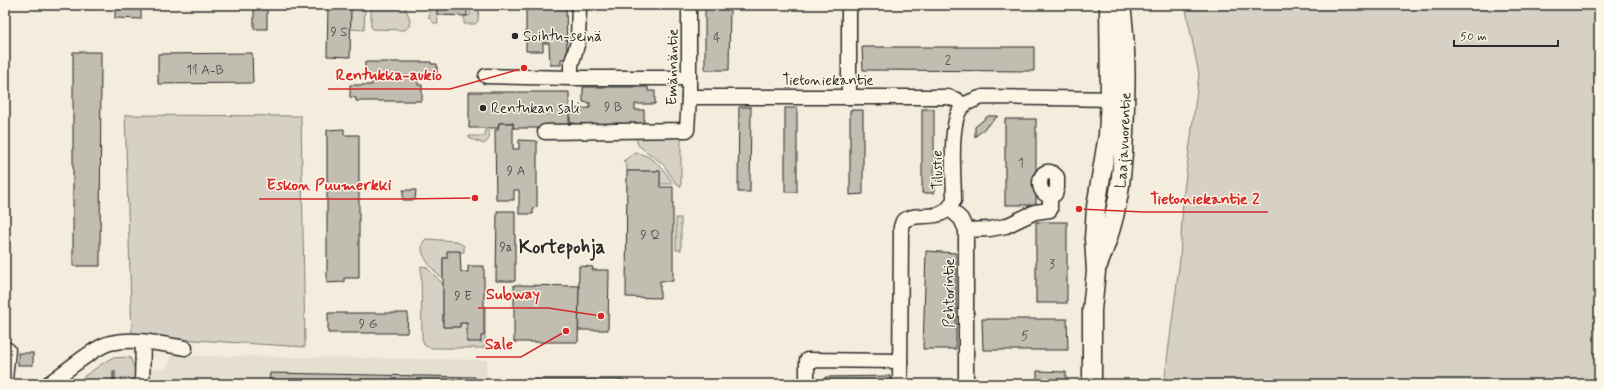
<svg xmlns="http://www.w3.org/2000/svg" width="1604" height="389" font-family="Mynerve,sans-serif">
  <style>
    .built { fill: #e5dfd0 }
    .green { fill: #d6d1c4; stroke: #807e78 }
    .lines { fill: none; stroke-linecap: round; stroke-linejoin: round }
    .stream { stroke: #7a7771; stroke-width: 4 }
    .building { fill: #c2bdb1; stroke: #2b2b2b }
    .minor-casing { stroke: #2b2b2b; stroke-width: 17 }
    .major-casing { stroke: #2b2b2b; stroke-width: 21 }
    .minor { stroke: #fcf5e5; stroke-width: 14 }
    .major { stroke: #fcf5e5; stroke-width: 18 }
    .poi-dot { fill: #2b2b2b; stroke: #fcf5e5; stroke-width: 1.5 }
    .labels { text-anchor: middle; stroke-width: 3; stroke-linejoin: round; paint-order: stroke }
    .number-label { font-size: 13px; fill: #51504c }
    .poi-label { font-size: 15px; fill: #2b2b2b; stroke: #fcf5e5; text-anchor: start }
    .street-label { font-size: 15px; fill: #2b2b2b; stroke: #fcf5e5 }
    .district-label { font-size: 19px; font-weight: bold; fill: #2b2b2b; stroke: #fcf5e5 }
    .leader { fill: none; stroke: #d62828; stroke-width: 1.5 }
    .callout-dot { fill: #d62828; stroke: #fcf5e5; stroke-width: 1.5 }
    .callout-label { font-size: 16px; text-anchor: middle; font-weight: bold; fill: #d62828; stroke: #fcf5e5; stroke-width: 3; stroke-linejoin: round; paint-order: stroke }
  </style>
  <rect width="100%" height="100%" fill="#f4edde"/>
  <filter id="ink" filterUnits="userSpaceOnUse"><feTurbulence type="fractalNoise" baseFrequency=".025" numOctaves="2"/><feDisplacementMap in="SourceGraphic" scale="8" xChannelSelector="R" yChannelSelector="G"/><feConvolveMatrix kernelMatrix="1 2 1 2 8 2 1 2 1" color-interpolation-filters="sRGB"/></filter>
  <g filter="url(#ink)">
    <polygon class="built" points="172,355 487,360 486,384 135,384 135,370 167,368"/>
    <g class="green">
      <polygon points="351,5 365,5 364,30 350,29"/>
      <polygon points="371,5 404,5 410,19 409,26 405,30 373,29 371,27"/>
      <polygon points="429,5 437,6 438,24 434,23 429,18"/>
      <polygon points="470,5 479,5 478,21 475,24 464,24 464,16 470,16"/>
      <polygon points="1185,5 1599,5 1599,384 1164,384 1180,259 1183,198 1199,74"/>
      <polygon points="125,115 301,116 305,347 132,336"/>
      <path d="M485,130H488C491,135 489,141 484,144L469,138V136H485Z"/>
      <polygon points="640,135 675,135 681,138 681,187 675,182 663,164 638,145 636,138"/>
      <path d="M635,153C652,154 665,170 673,184H660V171H627L626,162L623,161Z"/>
      <rect x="676" y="218" width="5" height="32"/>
      <path d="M426,239L456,241L464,246V252C457,252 451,258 443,258V279C434,272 413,249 426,239Z"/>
      <polygon points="421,266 426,267 443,284 443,327 460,327 460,323 467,323 467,342 481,336 484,306 485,306 485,345 484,348 430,348 424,345 422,338"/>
      <polygon points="130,357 135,370 135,384 78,384 83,377 111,358"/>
    </g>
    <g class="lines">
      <polyline class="stream" points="114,384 114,372"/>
    </g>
    <g class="building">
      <polygon points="115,5 141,5 141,19 115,18"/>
      <rect x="254" y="5" width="13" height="24"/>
      <polygon points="328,5 351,5 350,57 327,56"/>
      <polygon points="437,5 467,5 467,16 437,15"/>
      <polygon points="526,5 566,5 567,59 561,59 561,65 550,65 549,43 543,43 543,51 526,51"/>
      <polygon points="705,5 730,5 729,70 705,70"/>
      <polygon points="862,47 1034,47 1034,71 863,70"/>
      <polygon points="73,52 101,52 100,266 73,266"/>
      <polygon points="252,53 253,83 158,84 158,54"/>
      <polygon points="365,62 431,62 431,64 437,64 437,77 418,77 418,85 422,85 422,101 356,101 356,98 350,97 350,85 372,85 372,78 365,78"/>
      <polygon points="583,87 648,87 648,91 655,91 655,104 635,104 635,110 644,110 644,125 575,126 575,123 570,123 570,109 590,108 590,103 583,102"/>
      <polygon points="469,92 569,92 569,128 513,128 513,123 499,123 498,128 469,128"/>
      <polygon points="739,107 751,107 750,192 738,192"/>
      <rect x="785" y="108" width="12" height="84"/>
      <rect x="922" y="109" width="12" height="84"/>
      <polygon points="850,110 863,110 863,194 850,195"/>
      <polygon points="988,116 998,116 975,137 975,127"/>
      <rect x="1005" y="119" width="31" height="86"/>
      <polygon points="499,123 513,123 513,149 519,149 519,140 537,141 537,207 533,208 533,214 519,214 519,190 514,190 514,200 496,200 495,130 498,130"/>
      <polygon points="344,129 344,135 359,135 359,278 344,278 344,282 327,283 327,130"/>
      <polygon points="627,171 660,171 660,187 673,187 673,281 660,281 660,298 626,297"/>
      <polygon points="403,190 416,190 415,200 403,200"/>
      <polygon points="497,211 515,211 515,281 496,281"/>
      <rect x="1036" y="222" width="31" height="81"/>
      <polygon points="447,251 460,251 461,272 468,272 468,266 484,266 484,336 481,336 481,342 467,342 467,323 460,323 460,327 443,327 443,258 447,258"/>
      <polygon points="926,251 956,253 956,349 923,349"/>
      <polygon points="579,266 593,267 592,270 609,270 608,330 578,330"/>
      <polygon points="514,285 579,286 578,342 514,342"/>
      <polygon points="328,313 408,313 407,333 328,333"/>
      <polygon points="982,319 1067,319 1068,350 983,350"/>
      <rect x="18" y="353" width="15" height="12"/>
      <polygon points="1037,371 1066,372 1066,384 1037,384"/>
      <polygon points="270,373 475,377 474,384 269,384"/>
      <polygon points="890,376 890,384 826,384 825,377"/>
      <rect x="509" y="380" width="113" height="4"/>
    </g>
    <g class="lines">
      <defs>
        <g id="minor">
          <polyline points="849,5 849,97"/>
          <polyline points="486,76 571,78 571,65 578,42 579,5"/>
          <polyline points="571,78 689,78"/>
          <polyline points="689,97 948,97 957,100 963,106"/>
          <polyline points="545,132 687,130 689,97 689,5"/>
          <polyline points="950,209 961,219 966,230 966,384"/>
          <path d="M966,230L990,229L1006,226L1035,212L1050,210V196C1032,193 1041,159 1057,177V188L1055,194L1050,196"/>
          <polyline points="5,379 8,350"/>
          <path d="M48,384C64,373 94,347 110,343C134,337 162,344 185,348"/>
          <polyline points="142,384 143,342"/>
          <polyline points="807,384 807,360 900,361"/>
          <path d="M900,384L901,227L903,221C921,209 941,226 954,200C954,179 948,120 963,106C969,101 977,99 983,97L1119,99"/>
        </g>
        <g id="major">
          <path id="s1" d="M1098,265C1106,245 1113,224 1117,203C1122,180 1123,157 1124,133C1126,89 1127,49 1121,5"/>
          <polyline points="1092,384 1092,310 1096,271 1094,238 1096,207 1108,135 1110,99 1109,5"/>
        </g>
      </defs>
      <use href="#minor" class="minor-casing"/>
      <use href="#major" class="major-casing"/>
      <use href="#minor" class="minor"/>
      <use href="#major" class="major"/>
    </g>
  </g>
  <g class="poi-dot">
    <circle cx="515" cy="36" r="4"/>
    <circle cx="483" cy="108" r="4"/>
  </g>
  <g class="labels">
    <g class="number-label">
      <text x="339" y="36">9 S</text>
      <text x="717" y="42">4</text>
      <text x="948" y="64">2</text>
      <text x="205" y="74">11 A-B</text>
      <text x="613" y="111">9 B</text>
      <text x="1021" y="167">1</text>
      <text x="516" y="175">9 A</text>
      <text x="650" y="239">9 Q</text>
      <text x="506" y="251">9a</text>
      <text x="1052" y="268">3</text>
      <text x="463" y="300">9 E</text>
      <text x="368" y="328">9 G</text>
      <text x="1025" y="340">5</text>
    </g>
    <g class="poi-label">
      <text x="523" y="41">Soihtu-seinä</text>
      <text x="491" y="113">Rentukan sali</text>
    </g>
    <g class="street-label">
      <text transform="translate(672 67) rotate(-89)" y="5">Emännäntie</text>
      <text x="828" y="85">Tietoniekantie</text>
      <text dy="5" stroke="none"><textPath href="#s1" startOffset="128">Laajavuorentie</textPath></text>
      <text transform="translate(937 170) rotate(-91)" y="5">Tilustie</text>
      <text transform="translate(949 293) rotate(-90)" y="5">Pehtorintie</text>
    </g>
    <g class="district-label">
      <text x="562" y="253">Kortepohja</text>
    </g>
  </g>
  <path class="leader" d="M524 68L450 89H328M475 198L398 199H259M1079 209L1143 212H1268M601 316L548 308H478M566 331L521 357H476"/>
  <g class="callout-dot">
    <circle cx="524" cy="68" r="4"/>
    <circle cx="475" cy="198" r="4"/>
    <circle cx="1079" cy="209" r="4"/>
    <circle cx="601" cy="316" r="4"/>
    <circle cx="566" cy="331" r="4"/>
  </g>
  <g class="callout-label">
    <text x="389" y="80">Rentukka-aukio</text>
    <text x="329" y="190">Eskon Puumerkki</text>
    <text x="1205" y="204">Tietoniekantie 2</text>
    <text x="513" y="299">Subway</text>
    <text x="499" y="349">Sale</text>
  </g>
  <rect width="1604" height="389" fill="none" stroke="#fcf5e5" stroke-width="20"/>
  <rect x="10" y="10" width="1584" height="369" fill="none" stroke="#2b2b2b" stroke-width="1.5" filter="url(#ink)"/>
  <path d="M1454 40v6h104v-6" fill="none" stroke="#2b2b2b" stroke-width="2"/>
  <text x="1460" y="40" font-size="12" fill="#2b2b2b" stroke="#fcf5e5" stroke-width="3" paint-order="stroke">50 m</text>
</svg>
